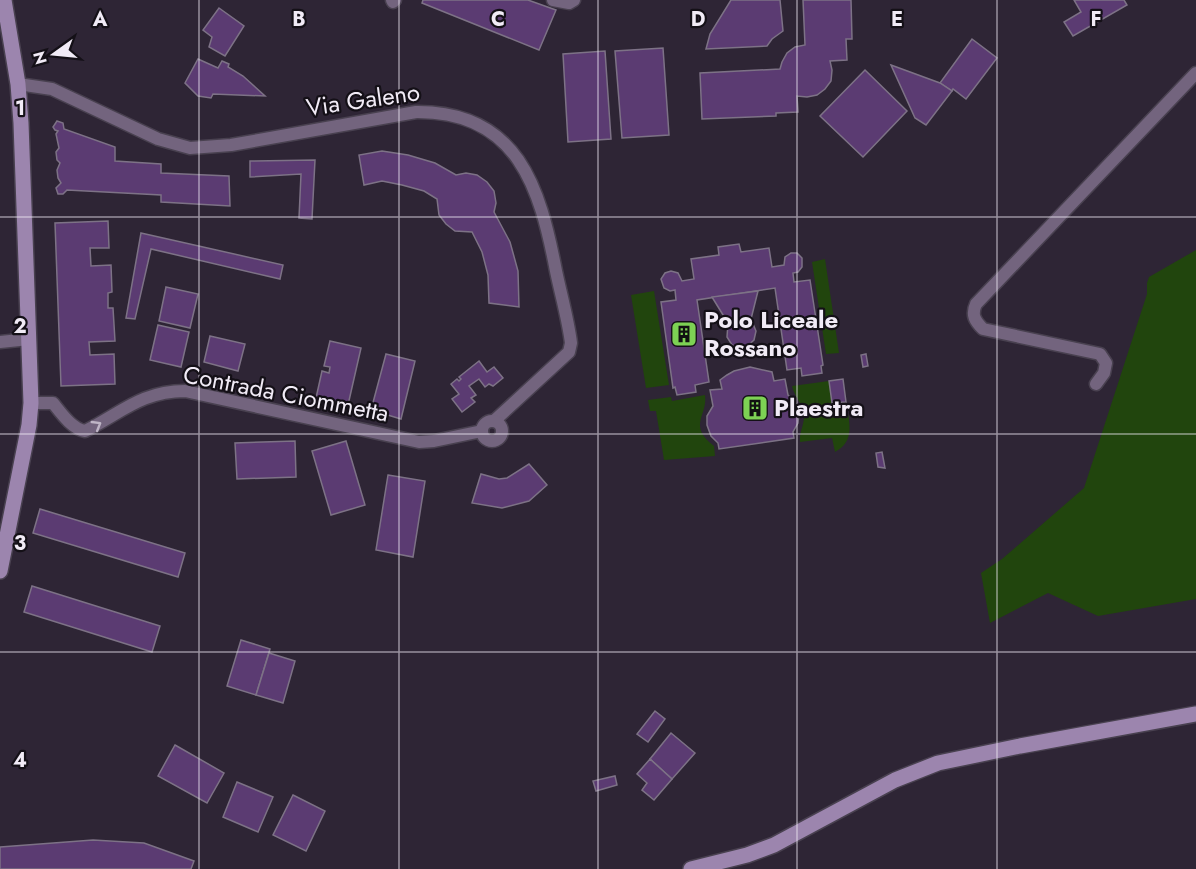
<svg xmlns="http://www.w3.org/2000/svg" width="1196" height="869" font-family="Jost,sans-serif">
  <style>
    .green { fill: #21450d }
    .building { fill: #5b3b72; stroke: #7d7286; stroke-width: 1.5 }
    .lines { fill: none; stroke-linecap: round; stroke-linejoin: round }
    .minor-casing { stroke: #494150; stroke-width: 15 }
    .secondary-casing { stroke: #494150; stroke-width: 18 }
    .minor { stroke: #73647e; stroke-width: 12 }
    .secondary { stroke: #9c85ae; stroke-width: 15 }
    .oneway { stroke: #bfb5c6 }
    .grid { fill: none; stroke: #f1ebf6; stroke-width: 1.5; stroke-opacity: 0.55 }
    .labels { text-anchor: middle; stroke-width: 4.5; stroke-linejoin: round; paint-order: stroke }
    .street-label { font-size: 24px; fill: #f1ebf6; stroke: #141017 }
    .poi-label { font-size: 24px; font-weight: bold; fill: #f1ebf6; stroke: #141017; text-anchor: start }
    .grid-label { font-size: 20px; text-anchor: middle; font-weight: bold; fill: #f1ebf6; stroke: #141017; stroke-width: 4.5; stroke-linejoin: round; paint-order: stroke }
  </style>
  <rect width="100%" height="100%" fill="#2e2535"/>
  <g class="green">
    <polygon points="1196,250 1196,599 1098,616 1048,593 990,623 981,573 1002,559 1084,488 1147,294 1147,283 1149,277"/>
    <polygon points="825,259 839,353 826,354 812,262"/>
    <polygon points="654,291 669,385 646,388 631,295"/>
    <path d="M829,381L832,403L846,402C849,422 856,441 835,452L832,438L800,442C799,432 805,424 804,413C802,403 794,396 792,386Z"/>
    <path d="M705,395C708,416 687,425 714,446L715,456L664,460L656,411H650L648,400L671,397L672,401Z"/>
  </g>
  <g class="building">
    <polygon points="423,0 528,0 556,10 539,50 422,3"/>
    <polygon points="731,0 780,0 783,31 772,39 767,46 706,49 710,34"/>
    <polygon points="803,0 851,0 852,39 846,39 847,60 830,61 832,70 831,81 825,89 817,95 807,97 797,96 798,112 776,113 776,116 702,119 700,73 780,69 782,62 787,53 795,47 805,45"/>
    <polygon points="1074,0 1124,0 1127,5 1073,36 1064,22 1081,12"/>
    <polygon points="219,8 244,26 225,56 209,47 212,37 203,30"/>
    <polygon points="972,39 997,58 966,99 953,89 952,91 940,83"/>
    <polygon points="663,48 669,135 622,138 615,51"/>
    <polygon points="605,51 611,139 568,142 563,54"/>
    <polygon points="198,59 218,68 222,61 229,64 228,67 243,76 265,96 213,94 211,98 198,96 185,83"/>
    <polygon points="891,65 940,83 952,91 926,125 915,118"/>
    <polygon points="865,70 907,111 863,157 820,116"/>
    <polygon points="57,121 63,123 64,129 115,147 115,161 161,164 161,173 229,176 230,206 161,202 161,195 67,190 63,194 58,194 56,188 61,183 58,178 57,170 60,163 57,160 56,152 59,148 56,134 58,131 55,130 53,127"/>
    <polygon points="382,151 408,155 435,163 456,175 466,173 477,175 487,182 494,191 496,203 494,212 510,242 518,271 519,307 489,303 488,275 482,252 472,232 455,231 446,224 439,215 437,199 424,191 402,185 382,181 364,185 359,155"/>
    <polygon points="315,160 312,219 299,218 301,174 250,177 250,161"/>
    <polygon points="108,221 109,248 90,248 91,266 111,265 112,292 108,293 108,308 113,308 115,341 89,342 90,355 114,354 115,384 61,386 55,223"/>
    <polygon points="141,233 283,265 280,279 151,249 135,319 126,318"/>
    <polygon points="739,244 741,252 769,248 772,267 784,265 785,257 791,253 797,253 802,258 802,267 798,272 793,273 794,282 810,280 823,365 821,366 822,373 802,376 801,368 787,370 775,288 697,300 709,382 695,385 696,392 677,395 675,387 673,388 661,302 676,300 675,290 670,291 664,288 661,279 665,273 671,271 678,273 682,281 694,279 691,259 719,255 718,247"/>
    <polygon points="166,287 198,294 190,328 159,321"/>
    <polygon points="758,291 751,319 756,331 754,340 747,346 737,347 732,345 727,337 728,323 712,297"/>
    <polygon points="158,325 189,332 181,367 150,360"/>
    <polygon points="210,336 245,344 238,371 204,362"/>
    <polygon points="330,341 361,348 348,405 316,398 322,371 329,373 330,367 324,366"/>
    <polygon points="386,354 415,361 401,419 371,410"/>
    <polygon points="866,354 868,366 863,367 861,355"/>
    <polygon points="479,361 487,372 494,367 503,378 493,386 489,384 485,387 479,379 469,386 476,395 471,398 475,402 462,412 452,399 459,394 451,384 457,379 459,381 461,379 459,377"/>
    <polygon points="750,367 772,372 774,381 785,379 788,395 794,400 799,412 798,423 793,432 794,438 719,449 718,443 711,436 707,425 707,416 713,406 710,390 722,389 720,380 727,375 734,371"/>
    <polygon points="843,379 846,402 832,403 829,381"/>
    <polygon points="295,441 296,477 237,479 235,443"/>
    <polygon points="346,441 365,505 331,515 312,451"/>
    <polygon points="882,452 885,468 878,467 876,453"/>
    <polygon points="529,464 547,485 529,501 502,508 472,503 481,474 499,479 507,478"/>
    <polygon points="388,475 425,481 413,557 376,550"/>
    <polygon points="40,509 185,553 178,577 33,533"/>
    <polygon points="32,586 160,626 152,652 24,612"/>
    <polygon points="241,640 270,649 256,695 227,686"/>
    <polygon points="269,653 295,661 283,703 256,695"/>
    <polygon points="655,711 665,719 648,742 637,734"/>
    <polygon points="671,733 695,753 672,779 650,759"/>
    <polygon points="175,745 224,773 207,803 158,776"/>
    <polygon points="650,759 672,779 654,800 642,790 647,783 637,774"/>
    <polygon points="615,776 617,785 596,791 593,781"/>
    <polygon points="237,782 273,797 258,832 223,817"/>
    <polygon points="293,795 325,811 306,851 273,835"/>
    <polygon points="93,840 144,843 194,861 191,869 0,869 0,847"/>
  </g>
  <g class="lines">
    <defs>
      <g id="minor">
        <polyline points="392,0 393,2 395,0"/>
        <polyline points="553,0 569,3 574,0"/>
        <path d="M18,84L52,89L158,139L190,148L231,145L416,112C518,111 540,188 556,271C561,295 568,319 571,343L569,352L494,421"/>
        <polyline points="0,342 29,339"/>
        <path d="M1096,384L1104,373L1106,363L1100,354L983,329C975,321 971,315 976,304L1196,73"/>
        <path d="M31,403H53C61,413 72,429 85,431C121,413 142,391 185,391L419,442L434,441L482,431"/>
        <circle cx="492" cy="431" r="10"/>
      </g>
      <g id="secondary">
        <polyline points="0,571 29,425 31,403 21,123 18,84 4,0"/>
        <polyline points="691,869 747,855 774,845 895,780 938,763 1020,746 1196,714"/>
      </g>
    </defs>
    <use href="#minor" class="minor-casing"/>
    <use href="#secondary" class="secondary-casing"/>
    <use href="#minor" class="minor"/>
    <use href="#secondary" class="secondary"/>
  </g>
  <defs><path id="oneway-chevron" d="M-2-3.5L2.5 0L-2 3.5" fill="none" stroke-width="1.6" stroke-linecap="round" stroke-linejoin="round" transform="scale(1.5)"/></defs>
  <use class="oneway" href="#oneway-chevron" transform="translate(97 425) rotate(-31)"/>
  <path class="grid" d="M199,0V869M399,0V869M598,0V869M797,0V869M997,0V869M0,217H1196M0,434H1196M0,652H1196"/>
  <defs>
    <symbol id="building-square" viewBox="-11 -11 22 22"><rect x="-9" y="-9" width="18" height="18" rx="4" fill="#7dd154" stroke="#141017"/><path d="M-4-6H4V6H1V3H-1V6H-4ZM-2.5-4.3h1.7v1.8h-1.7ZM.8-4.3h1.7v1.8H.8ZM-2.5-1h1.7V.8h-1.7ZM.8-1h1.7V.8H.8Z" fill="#111"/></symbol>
  </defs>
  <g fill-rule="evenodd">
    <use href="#building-square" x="669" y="319" width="30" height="30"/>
    <use href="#building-square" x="740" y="393" width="30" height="30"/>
  </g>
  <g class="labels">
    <g class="street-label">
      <text transform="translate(363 100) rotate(-8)" y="8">Via Galeno</text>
      <text transform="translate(286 394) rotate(11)" y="8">Contrada Ciommetta</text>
    </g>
    <g class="poi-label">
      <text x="704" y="328">Polo Liceale<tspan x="704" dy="28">Rossano</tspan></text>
      <text x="774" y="416">Plaestra</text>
    </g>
  </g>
  <g class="grid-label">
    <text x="100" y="26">A</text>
    <text x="299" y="26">B</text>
    <text x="498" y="26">C</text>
    <text x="698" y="26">D</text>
    <text x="897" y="26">E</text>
    <text x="1096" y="26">F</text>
    <text x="20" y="115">1</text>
    <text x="20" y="333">2</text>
    <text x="20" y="550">3</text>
    <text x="20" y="767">4</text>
  </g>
  <g transform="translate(54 54) rotate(255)" stroke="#141017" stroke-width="4.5" paint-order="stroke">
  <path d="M0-4.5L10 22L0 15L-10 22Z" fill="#f1ebf6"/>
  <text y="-9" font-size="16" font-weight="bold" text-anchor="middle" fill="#f1ebf6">N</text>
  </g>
</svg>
